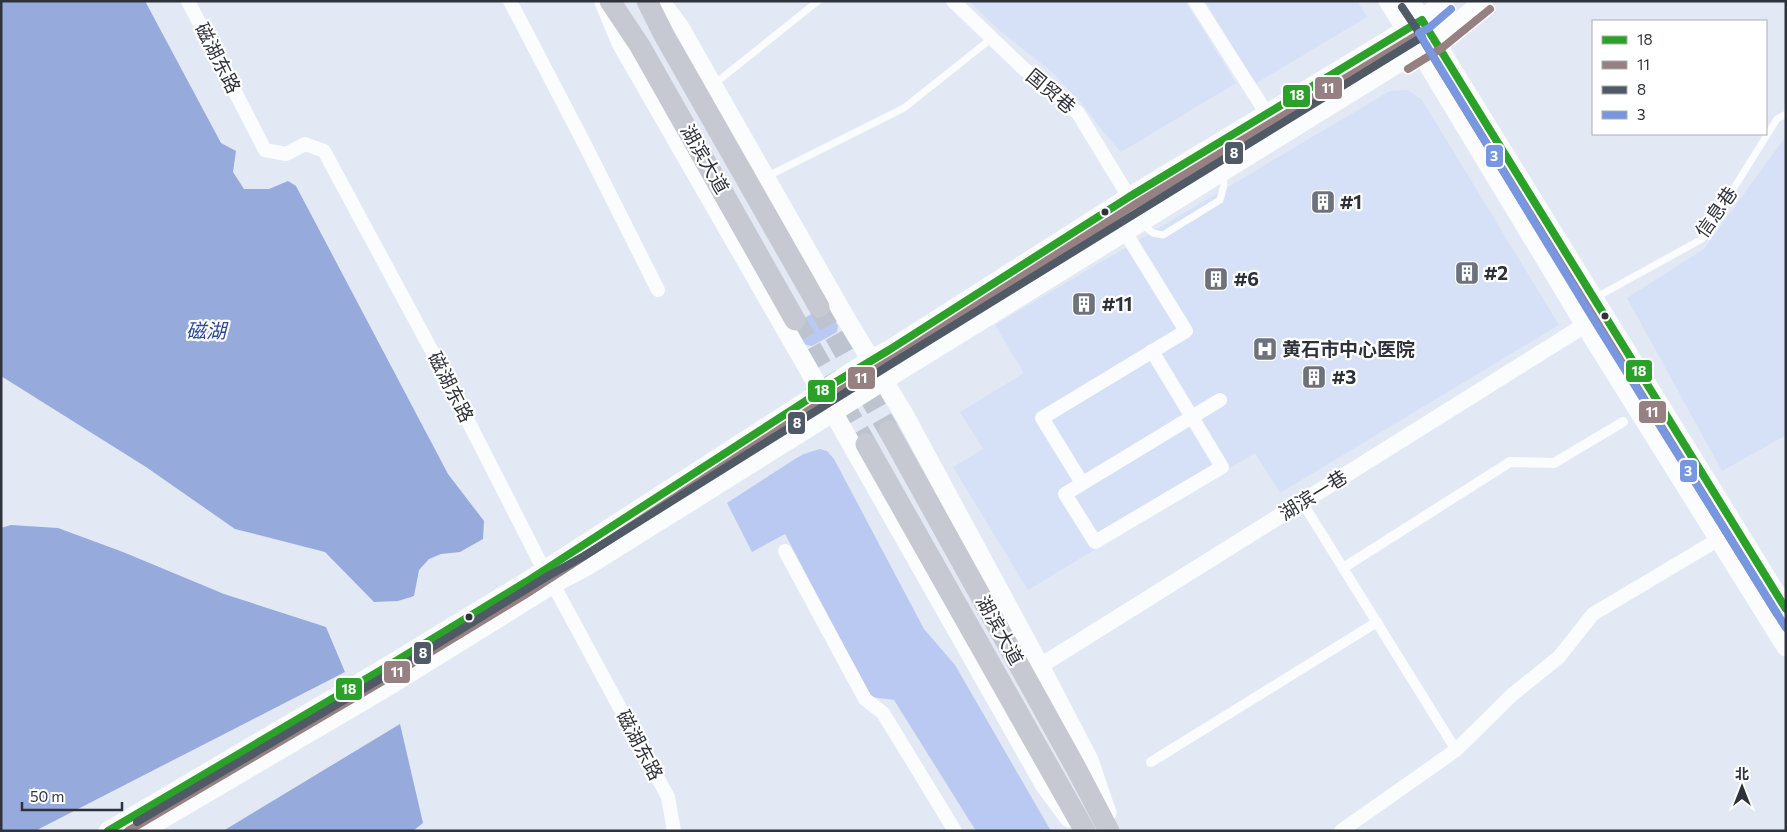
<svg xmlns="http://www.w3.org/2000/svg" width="1787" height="832" font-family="Commissioner,'Noto Sans SC',sans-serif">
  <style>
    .built { fill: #d6e1f7 }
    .green { fill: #b9c9f1 }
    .water { fill: #96aadc }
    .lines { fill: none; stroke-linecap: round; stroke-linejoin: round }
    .primary-tunnel { stroke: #bec4cf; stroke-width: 21; stroke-dasharray: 21 11; stroke-linecap: butt }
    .service { stroke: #fbfcfd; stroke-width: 7 }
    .pedestrian { stroke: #fbfcfd; stroke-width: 10 }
    .minor { stroke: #fbfcfd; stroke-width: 14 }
    .tertiary { stroke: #fbfcfd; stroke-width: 16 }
    .secondary { stroke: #fbfcfd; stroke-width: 19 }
    .primary { stroke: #c6c9d1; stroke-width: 21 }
    .bus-1-casing { stroke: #fff; stroke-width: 11 }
    .bus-2-casing { stroke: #fff; stroke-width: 11 }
    .bus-3-casing { stroke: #fff; stroke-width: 11 }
    .bus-4-casing { stroke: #fff; stroke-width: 11 }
    .bus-1 { stroke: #2ba129; stroke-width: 8 }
    .bus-2 { stroke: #968082; stroke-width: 8 }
    .bus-3 { stroke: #4f5a66; stroke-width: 8 }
    .bus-4 { stroke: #7997e0; stroke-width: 8 }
    .bus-dot { fill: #2e323b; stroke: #fff; stroke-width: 2 }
    .labels { text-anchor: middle; stroke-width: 4.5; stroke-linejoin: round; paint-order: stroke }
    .street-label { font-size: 19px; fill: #2e323b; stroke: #fff }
    .poi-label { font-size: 19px; font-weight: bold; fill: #2e323b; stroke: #fff; text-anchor: start }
    .water-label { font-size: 20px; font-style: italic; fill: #2d4696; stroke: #fff }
    .line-badge { stroke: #fff; stroke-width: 2 }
    .badge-label { font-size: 14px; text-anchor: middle; font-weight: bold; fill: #fff }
  </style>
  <rect width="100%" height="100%" fill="#e2e8f4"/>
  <g class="built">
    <polygon points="969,1 1185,1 1236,83 1121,152 1104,133 1084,106 1052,72 999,30"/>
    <polygon points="1205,1 1357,1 1367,17 1255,84"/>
    <polygon points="1408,90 1422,100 1559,325 1280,493 1255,453 1028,590 953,467 983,449 960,412 1024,373 995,325 1390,91"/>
    <polygon points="1786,136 1786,435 1722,471 1627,298 1704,249"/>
  </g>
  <g class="green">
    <polygon points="827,306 838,326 837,332 812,346 803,344 791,325"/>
    <polygon points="820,449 827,451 834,459 924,629 955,665 1051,831 976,831 894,700 871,697 785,534 752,552 727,503 795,459 804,454"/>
  </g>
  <g class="water">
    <polygon points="1,1 145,1 221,143 236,151 233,172 244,189 269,189 288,181 296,186 448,474 484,521 483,539 460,552 441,554 429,559 419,570 414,596 398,601 374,602 325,552 235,529 146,467 1,376"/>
    <polygon points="11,525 58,528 123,552 224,594 326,627 345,672 35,831 1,831 1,528"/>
    <polygon points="400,724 423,823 413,831 223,831"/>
  </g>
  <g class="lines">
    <g class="primary-tunnel">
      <polyline points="819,307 889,431"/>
      <polyline points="795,320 866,444"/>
    </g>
    <g class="service">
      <polyline points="713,85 818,1"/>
      <polyline points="766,177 904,108 992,38"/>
      <polyline points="1142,224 1153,233 1163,235 1220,200 1224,185 1223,173"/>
      <polyline points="1595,298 1702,239 1777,119 1786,114"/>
    </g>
    <g class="pedestrian">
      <polyline points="1302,502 1456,750"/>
      <polyline points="1343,568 1510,462 1554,463 1623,422"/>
      <polyline points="1151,762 1377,622"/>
    </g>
    <g class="minor">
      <polyline points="188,1 265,150 286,154 305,144 324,151 440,366 544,570 553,584 668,797 674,831"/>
      <polyline points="510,1 583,141 658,290"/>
      <polyline points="953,1 1023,68 1078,113 1129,197"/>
      <polyline points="1195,1 1267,114"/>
      <polyline points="1152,351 1222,467 1095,542 1065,494 1220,400"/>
      <polyline points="1082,483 1042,418 1186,331 1125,232"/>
      <polyline points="785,551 865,699 883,713 955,831"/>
      <polyline points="1341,831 1456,750 1513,694 1559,657 1593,614 1719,539"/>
    </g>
    <polyline class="tertiary" points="1040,666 1585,325"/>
    <g class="secondary">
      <polyline points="660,1 679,26 848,322 905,416 1040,666 1089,760 1107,813"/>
      <polyline points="1388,1 1419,50 1585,325 1786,647"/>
      <polyline points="1410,1 1786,609"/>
      <polyline points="604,2 621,43 833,412 1044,784 1069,818"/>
      <polyline points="108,831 383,669 526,582 870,360 889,350 1129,197 1422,20 1444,1"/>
      <polyline points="142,831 392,684 553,584 589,565 901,370 1436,40 1484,1"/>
    </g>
    <g class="primary">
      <polyline points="610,1 640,46 795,320"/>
      <polyline points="647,1 664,35 819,307"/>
      <polyline points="889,431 1076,768 1109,831"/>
      <polyline points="866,444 1085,831"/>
    </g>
    <defs>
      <polyline id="bus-1" points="108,831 383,669 526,582 821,391 889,350 1129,197 1422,20 1786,609"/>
      <g id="bus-2">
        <polyline points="1408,69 1442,48 1490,9"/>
        <polyline points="128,831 388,678 531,591 826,399 894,358 1134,205 1419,34 1777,614"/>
      </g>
      <polyline id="bus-3" points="137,822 387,675 548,576 584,556 896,361 1422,37 1402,7"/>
      <polyline id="bus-4" points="1451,9 1429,28 1419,33 1594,320 1786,628"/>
    </defs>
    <use href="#bus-1" class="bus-1-casing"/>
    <use href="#bus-2" class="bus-2-casing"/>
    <use href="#bus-3" class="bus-3-casing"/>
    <use href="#bus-4" class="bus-4-casing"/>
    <use href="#bus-1" class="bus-1"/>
    <use href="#bus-2" class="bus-2"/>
    <use href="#bus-3" class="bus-3"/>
    <use href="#bus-4" class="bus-4"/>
  </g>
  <defs>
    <symbol id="building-square" viewBox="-11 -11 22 22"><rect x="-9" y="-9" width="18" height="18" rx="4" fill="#6d727c" stroke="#fff"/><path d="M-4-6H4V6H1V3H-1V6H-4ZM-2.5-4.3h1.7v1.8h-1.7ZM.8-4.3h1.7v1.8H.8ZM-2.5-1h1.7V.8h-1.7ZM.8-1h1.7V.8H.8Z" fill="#fff"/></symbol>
    <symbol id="hospital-square" viewBox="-11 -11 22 22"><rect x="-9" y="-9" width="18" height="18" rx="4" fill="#6d727c" stroke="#fff"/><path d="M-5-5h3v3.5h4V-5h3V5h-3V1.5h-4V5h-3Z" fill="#fff"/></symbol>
  </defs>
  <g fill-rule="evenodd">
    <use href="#building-square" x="1309" y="188" width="28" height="28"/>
    <use href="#building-square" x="1453" y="259" width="28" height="28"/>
    <use href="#building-square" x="1202" y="265" width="28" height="28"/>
    <use href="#building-square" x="1070" y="290" width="28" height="28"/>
    <use href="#hospital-square" x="1251" y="335" width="28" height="28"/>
    <use href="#building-square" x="1300" y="363" width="28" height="28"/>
  </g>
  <g class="bus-dot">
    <circle cx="1105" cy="212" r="4.5"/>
    <circle cx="1605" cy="316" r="4.5"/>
    <circle cx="469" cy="617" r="4.5"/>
  </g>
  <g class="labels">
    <g class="street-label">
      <text transform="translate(218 58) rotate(63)" y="7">磁湖东路</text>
      <text transform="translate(1051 91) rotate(40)" y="7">国贸巷</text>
      <text transform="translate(705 159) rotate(60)" y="7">湖滨大道</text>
      <text transform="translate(1716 212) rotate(-55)" y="7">信息巷</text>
      <text transform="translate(451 387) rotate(63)" y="7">磁湖东路</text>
      <text transform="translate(1313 495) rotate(-32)" y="7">湖滨一巷</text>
      <text transform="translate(1000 630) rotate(61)" y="7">湖滨大道</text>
      <text transform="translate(640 745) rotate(62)" y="7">磁湖东路</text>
    </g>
    <g class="poi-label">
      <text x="1340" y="209">#1</text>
      <text x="1484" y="280">#2</text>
      <text x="1234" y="286">#6</text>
      <text x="1102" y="311">#11</text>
      <text x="1282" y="356">黄石市中心医院</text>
      <text x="1332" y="384">#3</text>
    </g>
    <g class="water-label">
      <text x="206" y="338">磁湖</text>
    </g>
  </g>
  <g class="line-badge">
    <rect x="1314" y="76" width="29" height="24" rx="5" fill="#968082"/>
    <rect x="1282" y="84" width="29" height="24" rx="5" fill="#2ba129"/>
    <rect x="1224" y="141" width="20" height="24" rx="5" fill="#4f5a66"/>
    <rect x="1485" y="144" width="19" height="24" rx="5" fill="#7997e0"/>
    <rect x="1625" y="359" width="28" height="24" rx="5" fill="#2ba129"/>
    <rect x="847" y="366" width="29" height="24" rx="5" fill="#968082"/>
    <rect x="807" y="379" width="29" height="24" rx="5" fill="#2ba129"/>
    <rect x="1638" y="400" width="29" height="24" rx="5" fill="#968082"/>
    <rect x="787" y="411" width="19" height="24" rx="5" fill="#4f5a66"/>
    <rect x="1679" y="459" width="19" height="24" rx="5" fill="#7997e0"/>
    <rect x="413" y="641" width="19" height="24" rx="5" fill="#4f5a66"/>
    <rect x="383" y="660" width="28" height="24" rx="5" fill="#968082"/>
    <rect x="335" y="677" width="28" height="24" rx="5" fill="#2ba129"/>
  </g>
  <g class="badge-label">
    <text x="1328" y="93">11</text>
    <text x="1297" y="100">18</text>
    <text x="1234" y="158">8</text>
    <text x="1494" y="161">3</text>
    <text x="1639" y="376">18</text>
    <text x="861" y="383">11</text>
    <text x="822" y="395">18</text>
    <text x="1652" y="417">11</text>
    <text x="797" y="428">8</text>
    <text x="1688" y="476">3</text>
    <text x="423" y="658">8</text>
    <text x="397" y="677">11</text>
    <text x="349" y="694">18</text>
  </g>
  <rect width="1787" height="832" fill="none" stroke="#2e323b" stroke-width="5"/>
  <rect x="1592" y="20" width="175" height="115" fill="#ffffff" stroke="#abadb1"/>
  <rect x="1602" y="36" width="25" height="8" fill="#2ba129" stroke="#abadb1"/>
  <text x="1637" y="45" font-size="15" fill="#2e323b">18</text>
  <rect x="1602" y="61" width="25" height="8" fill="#968082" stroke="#abadb1"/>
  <text x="1637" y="70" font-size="15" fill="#2e323b">11</text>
  <rect x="1602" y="86" width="25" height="8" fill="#4f5a66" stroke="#abadb1"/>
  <text x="1637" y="95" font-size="15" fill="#2e323b">8</text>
  <rect x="1602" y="111" width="25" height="8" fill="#7997e0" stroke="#abadb1"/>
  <text x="1637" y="120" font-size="15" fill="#2e323b">3</text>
  <g transform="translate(1742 787)" stroke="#ffffff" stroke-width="4" paint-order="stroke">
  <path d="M0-4L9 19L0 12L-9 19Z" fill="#2e323b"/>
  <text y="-8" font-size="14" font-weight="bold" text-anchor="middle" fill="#2e323b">北</text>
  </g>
  <path d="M22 802v8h100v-8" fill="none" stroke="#2e323b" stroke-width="2.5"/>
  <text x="30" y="802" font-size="15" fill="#2e323b" stroke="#ffffff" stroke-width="4" paint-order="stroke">50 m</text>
</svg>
